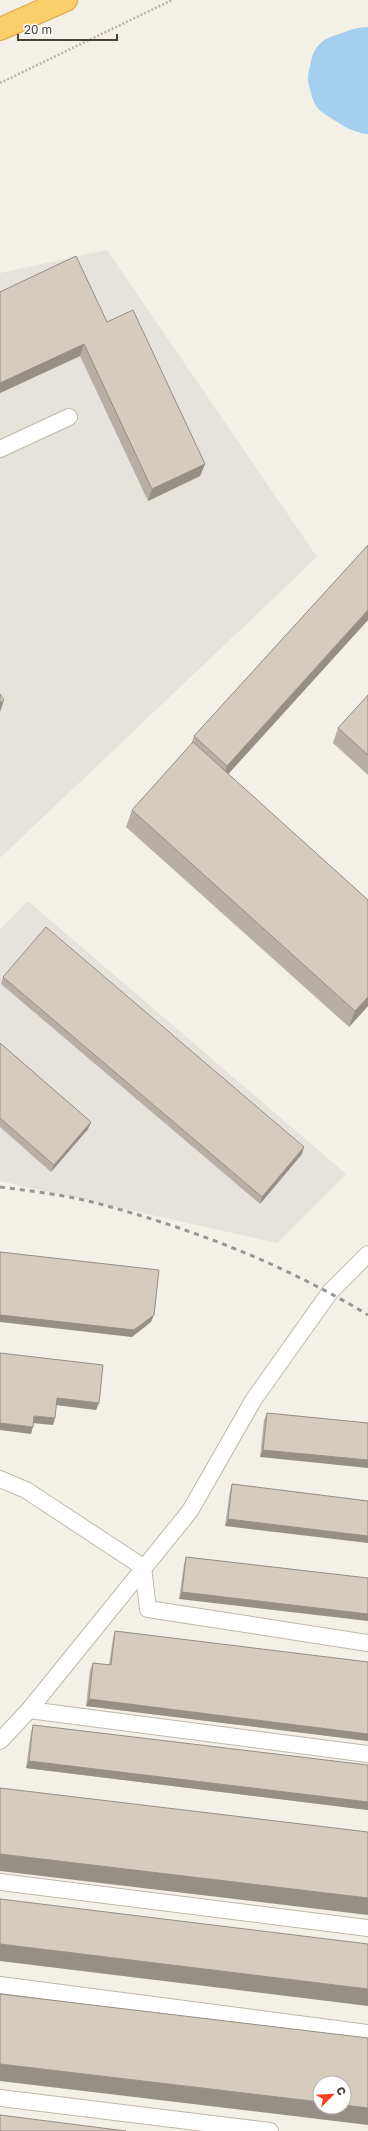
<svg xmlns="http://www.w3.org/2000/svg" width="368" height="2131" font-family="'Golos Text',sans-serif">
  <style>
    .industrial { fill: #e6e2dc }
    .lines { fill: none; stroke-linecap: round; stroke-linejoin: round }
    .river { stroke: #a5cfef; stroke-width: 60 }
    .lane-casing { stroke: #bfb8aa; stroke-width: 18 }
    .highway-casing { stroke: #daa33b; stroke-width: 24 }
    .path { stroke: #c0b49c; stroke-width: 2.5; stroke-dasharray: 2 2; stroke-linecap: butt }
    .lane { stroke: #fff; stroke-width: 16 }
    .highway { stroke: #face6b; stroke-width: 22 }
    .rail { stroke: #969696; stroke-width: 3; stroke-dasharray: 5 5; stroke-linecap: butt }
    .wall { fill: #b7afa3 }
    .shaded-wall { fill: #958f84 }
    .building { fill: #d5ccbd; stroke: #958f84 }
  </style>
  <rect width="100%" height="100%" fill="#f3f0e7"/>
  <g class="industrial">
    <polygon points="107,250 317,557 0,858 0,273"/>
    <polygon points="28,901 346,1174 277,1243 0,1181 0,930"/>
  </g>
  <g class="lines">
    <polyline class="river" points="368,57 361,58 341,65 338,78 341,89 360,101 368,104"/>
    <defs>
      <g id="lane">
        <polyline points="0,449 69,417"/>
        <polyline points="0,1479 26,1490 143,1567 148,1609 368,1643"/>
        <polyline points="29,1710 368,1754"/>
        <polyline points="0,1741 29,1710 190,1511 254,1399 330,1292 368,1254"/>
        <polyline points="0,1882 368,1928"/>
        <polyline points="0,1985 368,2033"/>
        <polyline points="0,2098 270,2131"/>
      </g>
      <polyline id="highway" points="0,29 66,0"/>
    </defs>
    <use href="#lane" class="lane-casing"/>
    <use href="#highway" class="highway-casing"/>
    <polyline class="path" points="0,83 172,0"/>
    <use href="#lane" class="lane"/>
    <use href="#highway" class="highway"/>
    <path class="rail" d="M0,1187C32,1191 65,1195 96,1203C191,1228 284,1264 368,1315"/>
  </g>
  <g class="wall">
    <polygon points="107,322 205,464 200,476 148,501 80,356 0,393"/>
    <polygon points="368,545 368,620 228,774 368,900 368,1006 349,1027 126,827 132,810 191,745 194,736"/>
    <polygon points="368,695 368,775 333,743 338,728"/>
    <polygon points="3,977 302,1154 260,1204 1,984"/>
    <polygon points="0,1043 91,1122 88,1129 51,1172 0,1127"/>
    <polygon points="267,1413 368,1423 260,1457 264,1420"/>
    <polygon points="232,1484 368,1501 225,1526 230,1491"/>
    <polygon points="186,1557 368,1578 179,1599 184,1564"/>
    <polygon points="115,1631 368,1662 368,1741 86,1706 90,1670 93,1663 109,1665 113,1638"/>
    <polygon points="33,1725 368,1765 368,1810 26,1768 31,1732"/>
  </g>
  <g class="shaded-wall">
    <polygon points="84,344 80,356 0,393 0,383"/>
    <polygon points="205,464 200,476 148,501 152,489"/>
    <polygon points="368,610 368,620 221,782 227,766"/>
    <polygon points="4,700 0,712 0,703"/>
    <polygon points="368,997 368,1006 349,1027 355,1011"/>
    <polygon points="91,1122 88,1129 51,1172 54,1165"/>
    <polygon points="304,1147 302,1154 260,1204 262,1197"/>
    <polygon points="0,1315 154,1315 151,1322 132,1337 0,1322"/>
    <polygon points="57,1398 99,1403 96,1410 55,1405"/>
    <polygon points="34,1416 55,1418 53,1425 32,1423"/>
    <polygon points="0,1423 33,1427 31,1434 0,1430"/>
    <polygon points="263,1450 368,1460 368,1468 260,1457"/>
    <polygon points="228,1519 368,1536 368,1543 225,1526"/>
    <polygon points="182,1592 368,1614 368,1621 179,1599"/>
    <polygon points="89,1699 368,1734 368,1741 86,1706"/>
    <polygon points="29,1761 368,1802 368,1810 26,1768"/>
    <polygon points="0,1854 368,1898 368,1915 0,1871"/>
    <polygon points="0,1944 368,1989 368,2006 0,1961"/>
    <polygon points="0,2064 320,2102 320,2107 344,2107 344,2105 368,2108 368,2125 0,2081"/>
  </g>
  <g class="building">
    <polygon points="76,256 107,322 133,310 205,464 152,489 84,344 0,383 0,292"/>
    <polygon points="368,545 368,610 227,766 194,736"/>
    <polygon points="0,694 4,700 0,703"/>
    <polygon points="368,695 368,755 338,728"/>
    <polygon points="193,742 368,900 368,997 355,1011 132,810"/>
    <polygon points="46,927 304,1147 262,1197 3,977"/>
    <polygon points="0,1043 91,1122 54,1165 0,1118"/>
    <polygon points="0,1252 159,1270 154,1315 134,1330 0,1315"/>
    <polygon points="0,1353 103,1365 99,1403 57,1398 55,1418 34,1416 33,1427 0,1423"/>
    <polygon points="267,1413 368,1423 368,1460 263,1450"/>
    <polygon points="232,1484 368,1501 368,1536 228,1519"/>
    <polygon points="186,1557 368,1578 368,1614 182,1592"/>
    <polygon points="115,1631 368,1662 368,1734 89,1699 93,1663 111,1665"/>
    <polygon points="33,1725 368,1765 368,1802 29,1761"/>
    <polygon points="0,1788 368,1832 368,1898 0,1854"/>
    <polygon points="0,1899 368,1944 368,1989 0,1944"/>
    <polygon points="0,1994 368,2038 368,2108 344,2105 344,2083 320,2083 320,2102 0,2064"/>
    <polygon points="0,2115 126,2131 0,2131"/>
  </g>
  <g transform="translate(332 2095) rotate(66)"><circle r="19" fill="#ffffff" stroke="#b5b3af"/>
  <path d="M0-3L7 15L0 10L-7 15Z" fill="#f5421d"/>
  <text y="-6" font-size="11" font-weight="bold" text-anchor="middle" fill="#464036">С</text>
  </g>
  <path d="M18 34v6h99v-6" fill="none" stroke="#464036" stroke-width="2"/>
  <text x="24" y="34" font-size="12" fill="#464036" stroke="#ffffff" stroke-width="3" paint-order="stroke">20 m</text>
</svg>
